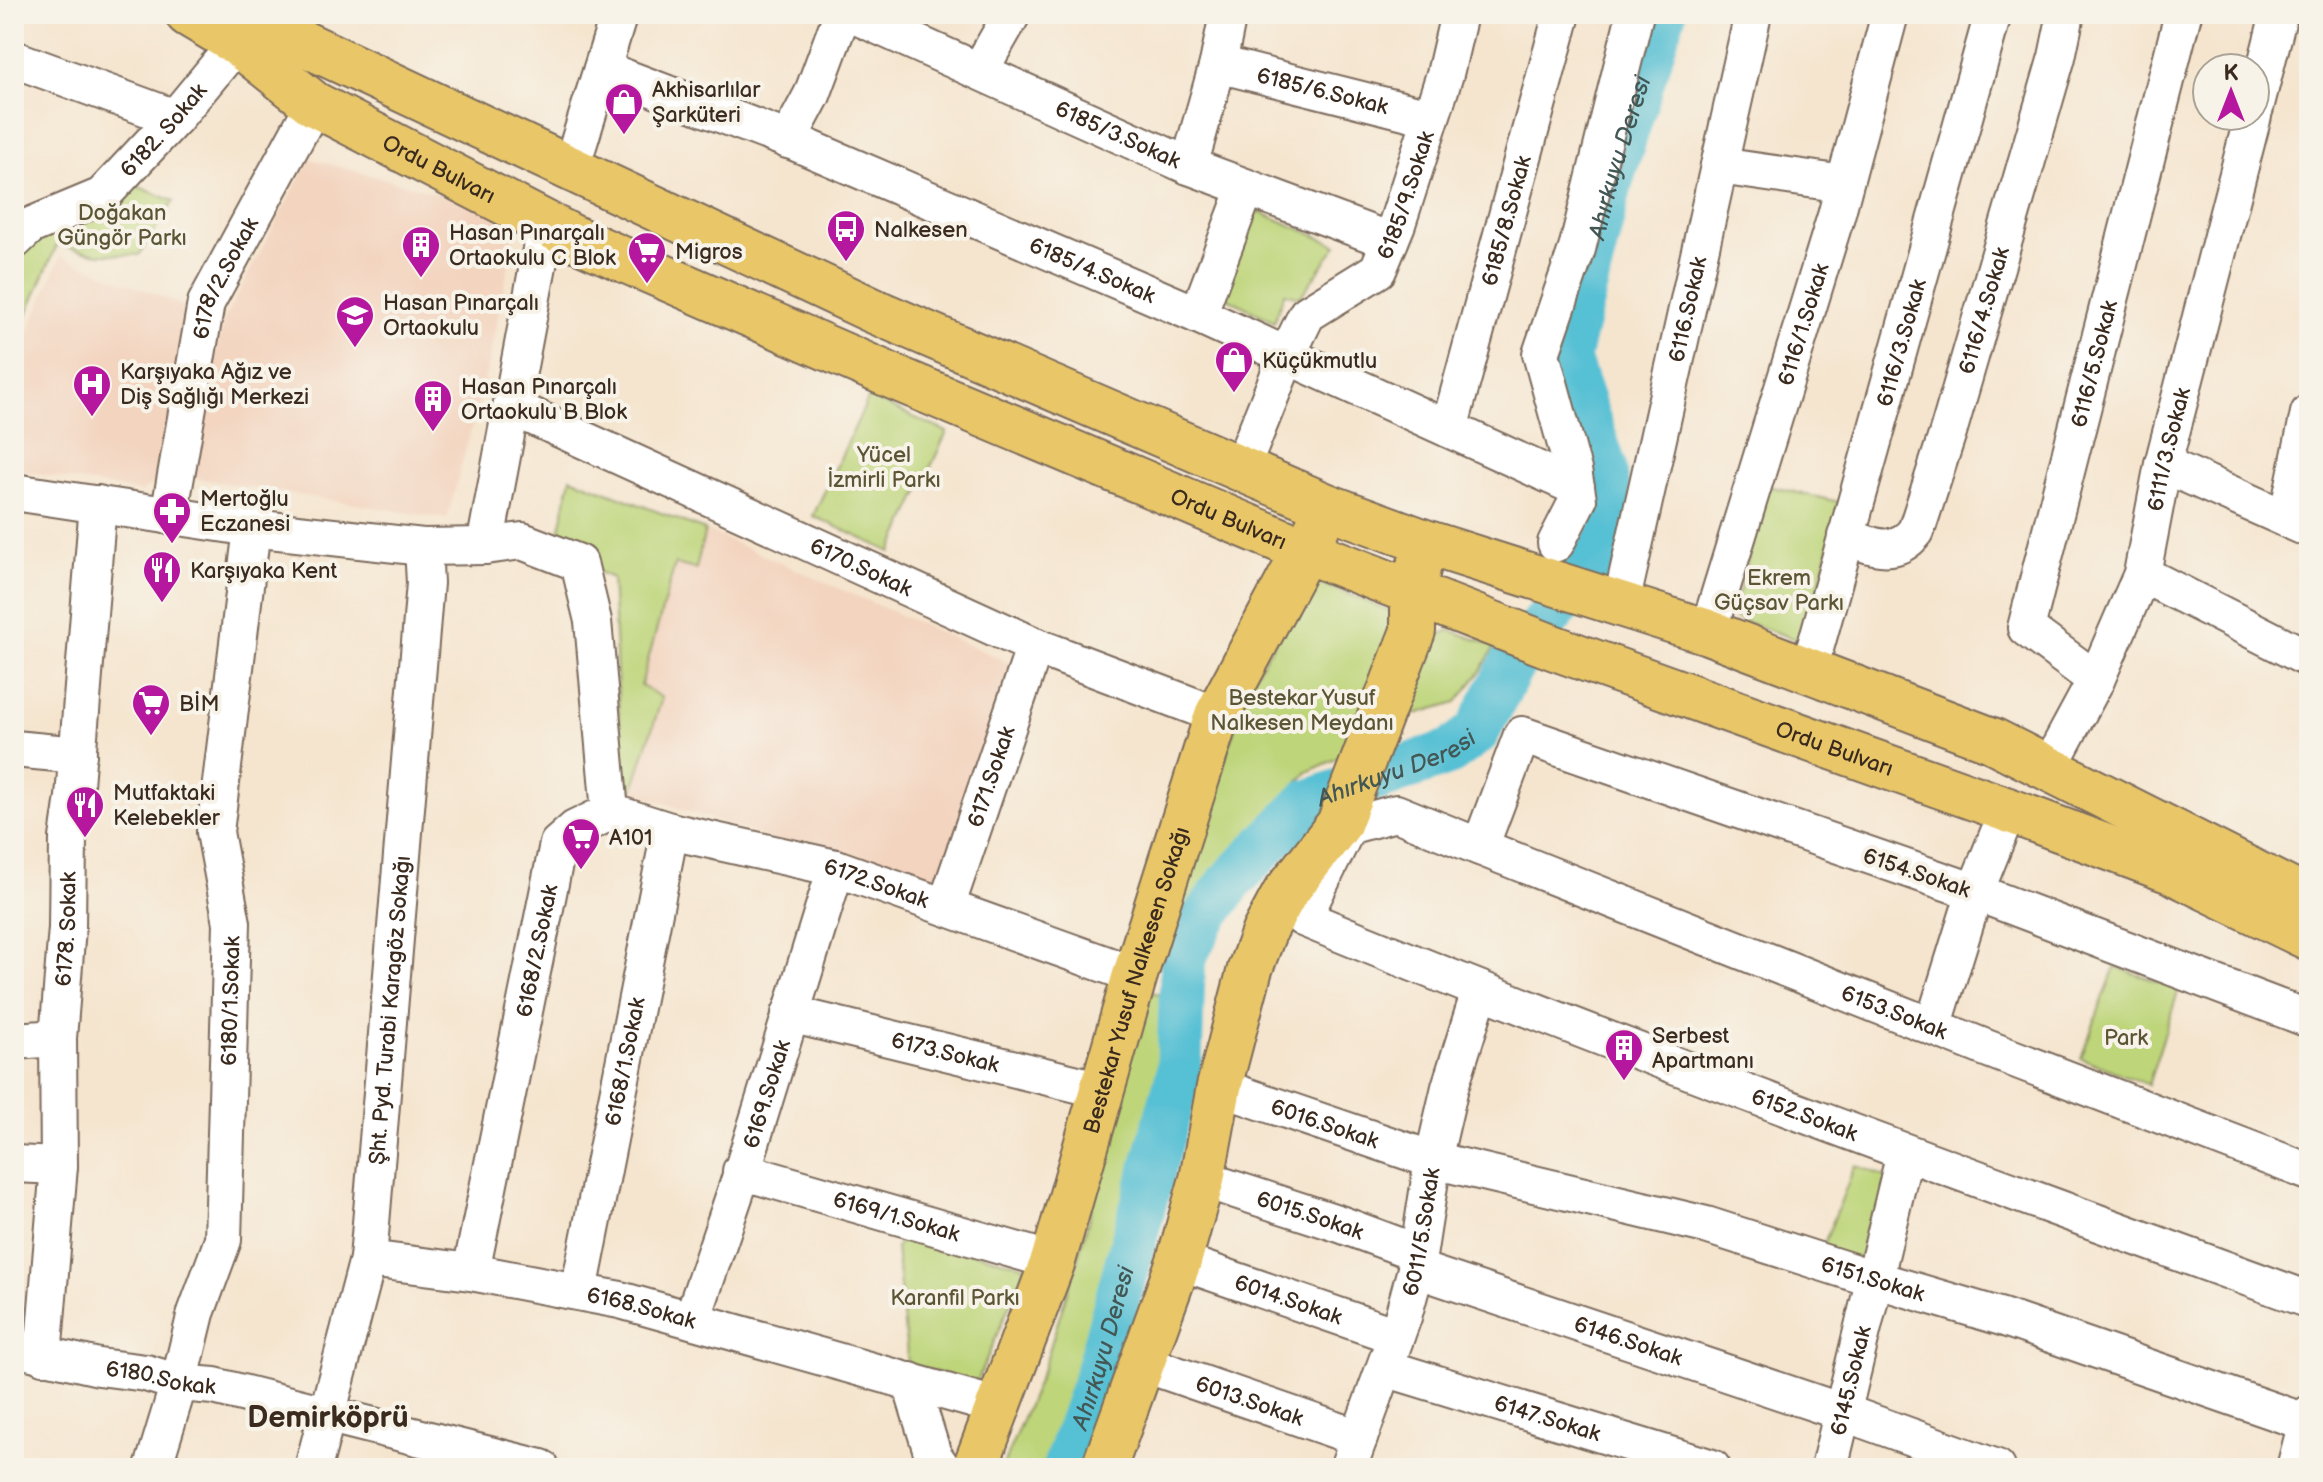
<svg xmlns="http://www.w3.org/2000/svg" width="2323" height="1482" font-family="'Balsamiq Sans',sans-serif">
  <style>
    .built { fill: #f3d4bf }
    .green { fill: #bed57a; stroke: #7c804c; stroke-width: 2 }
    .lines { fill: none; stroke-linecap: round; stroke-linejoin: round }
    .river { stroke: #57c0d4; stroke-width: 46 }
    .minor-casing { stroke: #7c6b5c; stroke-width: 40 }
    .major-casing { stroke: #7c6b5c; stroke-width: 48 }
    .minor { stroke: #fff; stroke-width: 36 }
    .major { stroke: #e9c769; stroke-width: 44 }
    .labels { text-anchor: middle; stroke-width: 8; stroke-linejoin: round; paint-order: stroke }
    .poi-label { font-size: 22px; fill: #3b2a1e; stroke: #f7f3e8; text-anchor: start }
    .street-label { font-size: 22px; fill: #3b2a1e; stroke: #f7f3e8 }
    .park-label { font-size: 22px; fill: #5c5535; stroke: #f7f3e8 }
    .water-label { font-size: 24px; font-style: italic; fill: #435755; stroke: #f7f3e8 }
    .district-label { font-size: 30px; font-weight: bold; fill: #3b2a1e; stroke: #f7f3e8 }
  </style>
  <rect width="100%" height="100%" fill="#f7f3e8"/>
  <filter id="ink" filterUnits="userSpaceOnUse"><feTurbulence type="fractalNoise" baseFrequency=".0125" numOctaves="2"/><feDisplacementMap in="SourceGraphic" scale="16" xChannelSelector="R" yChannelSelector="G"/><feConvolveMatrix kernelMatrix="1 2 1 2 8 2 1 2 1" color-interpolation-filters="sRGB"/></filter>
  <filter id="wash" filterUnits="userSpaceOnUse"><feTurbulence type="fractalNoise" baseFrequency=".006" numOctaves="4" result="noise"/><feDisplacementMap in="SourceGraphic" scale="32" xChannelSelector="R" yChannelSelector="G"/><feGaussianBlur stdDeviation="1.8" result="paint"/><feColorMatrix in="noise" values="0 0 0 0 0 0 0 0 0 0 0 0 0 0 0 0 0 1.4 0 .05"/><feComposite in="paint" operator="in"/></filter>
  <g filter="url(#wash)">
    <rect width="100%" height="100%" fill="#f5e5cf"/>
    <g class="built">
      <polygon points="310,159 519,215 485,378 447,519 188,477 224,319"/>
      <polygon points="61,256 191,309 158,481 140,492 14,469 14,366"/>
      <polygon points="705,530 1017,666 937,895 632,792 662,698 641,685 676,564 696,569"/>
    </g>
    <g class="green">
      <polygon points="129,183 174,201 139,255 98,254 57,245 14,343 14,259 26,245"/>
      <polygon points="1253,209 1337,245 1300,297 1284,293 1274,322 1218,293"/>
      <polygon points="869,397 947,432 891,552 813,516"/>
      <polygon points="571,478 705,530 696,569 675,564 641,685 662,698 632,792 623,791 612,578 555,552"/>
      <polygon points="1768,486 1839,502 1806,643 1732,617"/>
      <polygon points="1312,580 1398,614 1347,754 1307,772 1207,887 1178,947 1172,929 1247,688"/>
      <polygon points="1449,630 1495,646 1481,671 1457,702 1409,716 1433,638"/>
      <polygon points="2115,967 2179,989 2148,1085 2081,1058"/>
      <polygon points="1149,991 1165,996 1163,1072 1139,1185 1110,1277 1042,1468 1002,1468 1044,1367 1085,1234 1119,1093"/>
      <polygon points="1855,1165 1891,1179 1862,1261 1823,1247"/>
      <polygon points="904,1236 1026,1266 976,1384 908,1364 896,1248"/>
    </g>
    <g class="lines">
      <path class="river" id="s1" d="M1065,1468L1095,1382L1179,1074L1183,958L1203,920L1231,881L1307,803L1450,752L1477,732L1513,663L1589,567L1613,531L1604,467L1567,358L1611,179L1663,14"/>
    </g>
  </g>
  <g filter="url(#ink)">
    <g class="lines">
      <defs>
        <g id="minor">
          <path id="s2" d="M852,14L1189,166L1390,241"/>
          <polyline points="14,59 175,118"/>
          <path id="s3" d="M1218,64L1429,117"/>
          <path id="s4" d="M602,69L797,143L1198,315L1576,487"/>
          <polyline points="980,70 1012,14"/>
          <polyline points="2255,108 2279,14"/>
          <polyline points="788,140 812,95 842,14"/>
          <polyline points="1189,166 1218,64 1228,14"/>
          <polyline points="1719,166 1844,184"/>
          <polyline points="571,168 619,14"/>
          <path id="s5" d="M14,241L30,226L102,196L175,118L237,43L231,17"/>
          <polyline points="1198,315 1246,188"/>
          <path id="s6" d="M512,407L1035,646L1217,715"/>
          <path id="s7" d="M1449,429L1562,14"/>
          <polyline points="2163,464 2309,529"/>
          <path id="s8" d="M1241,469L1287,355L1307,314L1378,270L1397,224L1445,74L1459,14"/>
          <polyline points="14,492 252,528 423,547 485,546 522,541 579,563 593,621 610,812"/>
          <path id="s9" d="M169,516L206,303L314,104"/>
          <polyline points="2287,519 2309,413"/>
          <path id="s10" d="M1846,536C1872,547 1896,557 1916,531L1949,429L2057,57L2066,14"/>
          <polyline points="1556,543 1578,500 1573,470 1541,354 1577,249 1635,14"/>
          <polyline points="485,546 546,223"/>
          <polyline points="2142,574 2309,659"/>
          <path id="s11" d="M1621,604L1753,14"/>
          <path id="s12" d="M1708,632L1836,216L1890,14"/>
          <path id="s13" d="M1809,670L1993,14"/>
          <path id="s14" d="M2096,680L2026,628L2183,14"/>
          <polyline points="14,749 78,755"/>
          <path id="s15" d="M2049,767L2096,680L2142,574L2163,464L2253,116"/>
          <path id="s16" d="M610,812L670,831L836,868L1135,975"/>
          <path id="s17" d="M1480,847L1986,1048L2309,1172"/>
          <path id="s18" d="M946,907L1035,646"/>
          <path id="s19" d="M790,1014L1102,1090"/>
          <path id="s20" d="M2309,1019L1975,892L1522,735L1480,847L1396,813L1348,826L1303,918C1635,1055 1972,1177 2309,1300"/>
          <polyline points="1933,1027 1975,892 2008,810"/>
          <polyline points="14,1041 58,1038"/>
          <path id="s21" d="M1219,1087L1433,1160L1706,1225L1874,1279L2002,1317L2305,1422"/>
          <polyline points="14,1164 59,1166"/>
          <path id="s22" d="M741,1171L1053,1261"/>
          <path id="s23" d="M1202,1179L1340,1224L1418,1253"/>
          <path id="s24" d="M368,1259L471,1272L620,1300L996,1406"/>
          <path id="s25" d="M1179,1261L1396,1336"/>
          <path id="s26" d="M1416,1269L1842,1412L1997,1468"/>
          <path id="s27" d="M471,1272L558,844L575,829L610,812"/>
          <path id="s28" d="M579,1291L670,831"/>
          <path id="s29" d="M692,1320L738,1185L836,868"/>
          <path id="s30" d="M14,1348L99,1367L146,1373L179,1383L214,1386L541,1468"/>
          <path id="s31" d="M43,1356L59,1166L58,1038L67,928L68,838L74,797L98,504"/>
          <path id="s32" d="M1142,1363L1359,1438"/>
          <path id="s33" d="M1385,1368L1712,1468"/>
          <polyline points="910,1381 933,1455 942,1468"/>
          <path id="s34" d="M153,1468L179,1383L196,1313L223,1240L232,923L215,832L252,528"/>
          <path id="s35" d="M313,1468L368,1259L425,583L423,547"/>
          <path id="s36" d="M1348,1468L1403,1317L1416,1269L1433,1160L1450,1087L1480,991"/>
          <path id="s37" d="M1829,1468L1905,1153"/>
          <polyline points="2295,1468 2309,1414"/>
        </g>
        <g id="major">
          <path id="s38" d="M188,14L237,43L314,104L574,238L896,378L1306,551L1555,648L2008,810L2171,871L2309,938"/>
          <polyline points="241,14 874,311 1241,469 1327,506 1425,542 1708,632 1992,740 2309,900"/>
          <path id="s39" d="M975,1468L1053,1261L1135,975L1217,715L1318,526"/>
          <polyline points="1104,1468 1179,1261 1202,1179 1219,1087 1250,969 1264,932 1285,893 1339,824 1413,631 1413,593 1418,569"/>
        </g>
      </defs>
      <use href="#minor" class="minor-casing"/>
      <use href="#major" class="major-casing"/>
      <use href="#minor" class="minor"/>
      <use href="#major" class="major"/>
    </g>
  </g>
  <defs>
    <symbol id="shop-pin" viewBox="-11 -11 22 30"><path d="M0 17L-7.5 6A9.5 9.5 0 1 1 7.5 6Z" fill="#b5179e" stroke="#f7f3e8"/><path d="M-5-2.5h2.3a2.7 3.5 0 0 1 5.4 0H5L5.5 6h-11ZM-1.5-2.5h3a1.5 2.3 0 0 0-3 0Z" fill="#fff"/></symbol>
    <symbol id="bus-pin" viewBox="-11 -11 22 30"><path d="M0 17L-7.5 6A9.5 9.5 0 1 1 7.5 6Z" fill="#b5179e" stroke="#f7f3e8"/><path d="M-5-6H5V4H4V6H2V4H-2V6H-4V4H-5ZM-3.5-4V0h7V-4ZM-3.5 1.2v1.5H-2V1.2ZM2 1.2v1.5H3.5V1.2Z" fill="#fff"/></symbol>
    <symbol id="building-pin" viewBox="-11 -11 22 30"><path d="M0 17L-7.5 6A9.5 9.5 0 1 1 7.5 6Z" fill="#b5179e" stroke="#f7f3e8"/><path d="M-4-6H4V6H1V3H-1V6H-4ZM-2.5-4.3h1.7v1.8h-1.7ZM.8-4.3h1.7v1.8H.8ZM-2.5-1h1.7V.8h-1.7ZM.8-1h1.7V.8H.8Z" fill="#fff"/></symbol>
    <symbol id="supermarket-pin" viewBox="-11 -11 22 30"><path d="M0 17L-7.5 6A9.5 9.5 0 1 1 7.5 6Z" fill="#b5179e" stroke="#f7f3e8"/><path d="M-6-5.5h2.5l.6 2H6L4.5 2H-2.5L-4.4-4H-6ZM-1.5 3.2a1.3 1.3 0 1 0 .1 0ZM3 3.2a1.3 1.3 0 1 0 .1 0Z" fill="#fff"/></symbol>
    <symbol id="school-pin" viewBox="-11 -11 22 30"><path d="M0 17L-7.5 6A9.5 9.5 0 1 1 7.5 6Z" fill="#b5179e" stroke="#f7f3e8"/><path d="M0-5L7-2L0 1L-7-2ZM-4 1L0 2.5L4 1V4Q0 6-4 4Z" fill="#fff"/></symbol>
    <symbol id="hospital-pin" viewBox="-11 -11 22 30"><path d="M0 17L-7.5 6A9.5 9.5 0 1 1 7.5 6Z" fill="#b5179e" stroke="#f7f3e8"/><path d="M-5-5h3v3.5h4V-5h3V5h-3V1.5h-4V5h-3Z" fill="#fff"/></symbol>
    <symbol id="pharmacy-pin" viewBox="-11 -11 22 30"><path d="M0 17L-7.5 6A9.5 9.5 0 1 1 7.5 6Z" fill="#b5179e" stroke="#f7f3e8"/><path d="M-2-6h4v4h4v4h-4v4h-4v-4h-4v-4h4Z" fill="#fff"/></symbol>
    <symbol id="restaurant-pin" viewBox="-11 -11 22 30"><path d="M0 17L-7.5 6A9.5 9.5 0 1 1 7.5 6Z" fill="#b5179e" stroke="#f7f3e8"/><path d="M-5-6h1v4h1v-4h1v4h1v-4h1v5L-1.5 .5V6h-2V.5L-5-1ZM5-6V6H3V1.5H1.5Q1.5-4 5-6Z" fill="#fff"/></symbol>
  </defs>
  <g fill-rule="evenodd">
    <use href="#shop-pin" x="602" y="80" width="44" height="60"/>
    <use href="#bus-pin" x="824" y="207" width="44" height="60"/>
    <use href="#building-pin" x="399" y="223" width="44" height="60"/>
    <use href="#supermarket-pin" x="625" y="229" width="44" height="60"/>
    <use href="#school-pin" x="333" y="293" width="44" height="60"/>
    <use href="#shop-pin" x="1212" y="338" width="44" height="60"/>
    <use href="#hospital-pin" x="70" y="362" width="44" height="60"/>
    <use href="#building-pin" x="411" y="377" width="44" height="60"/>
    <use href="#pharmacy-pin" x="150" y="489" width="44" height="60"/>
    <use href="#restaurant-pin" x="140" y="548" width="44" height="60"/>
    <use href="#supermarket-pin" x="129" y="681" width="44" height="60"/>
    <use href="#restaurant-pin" x="63" y="783" width="44" height="60"/>
    <use href="#supermarket-pin" x="559" y="815" width="44" height="60"/>
    <use href="#building-pin" x="1602" y="1026" width="44" height="60"/>
  </g>
  <g class="labels">
    <g class="poi-label">
      <text x="652" y="97">Akhisarlılar<tspan x="652" dy="25">Şarküteri</tspan></text>
      <text x="874" y="237">Nalkesen</text>
      <text x="449" y="240">Hasan Pınarçalı<tspan x="449" dy="25">Ortaokulu C Blok</tspan></text>
      <text x="675" y="259">Migros</text>
      <text x="383" y="310">Hasan Pınarçalı<tspan x="383" dy="25">Ortaokulu</tspan></text>
      <text x="1262" y="368">Küçükmutlu</text>
      <text x="120" y="379">Karşıyaka Ağız ve<tspan x="120" dy="25">Diş Sağlığı Merkezi</tspan></text>
      <text x="461" y="394">Hasan Pınarçalı<tspan x="461" dy="25">Ortaokulu B Blok</tspan></text>
      <text x="200" y="506">Mertoğlu<tspan x="200" dy="25">Eczanesi</tspan></text>
      <text x="190" y="578">Karşıyaka Kent</text>
      <text x="179" y="711">BİM</text>
      <text x="113" y="800">Mutfaktaki<tspan x="113" dy="25">Kelebekler</tspan></text>
      <text x="609" y="845">A101</text>
      <text x="1652" y="1043">Serbest<tspan x="1652" dy="25">Apartmanı</tspan></text>
    </g>
    <g class="street-label">
      <text dy="8" stroke="none"><textPath href="#s3" startOffset="108">6185/6.Sokak</textPath></text>
      <text dy="8" stroke="none"><textPath href="#s5" startOffset="190">6182. Sokak</textPath></text>
      <text dy="8" stroke="none"><textPath href="#s2" startOffset="292">6185/3.Sokak</textPath></text>
      <text dy="8" stroke="none"><textPath href="#s38" startOffset="296">Ordu Bulvarı</textPath></text>
      <text dy="8" stroke="none"><textPath href="#s8" startOffset="332">6185/9.Sokak</textPath></text>
      <text dy="8" stroke="none"><textPath href="#s7" startOffset="216">6185/8.Sokak</textPath></text>
      <text dy="8" stroke="none"><textPath href="#s4" startOffset="530">6185/4.Sokak</textPath></text>
      <text dy="8" stroke="none"><textPath href="#s9" startOffset="246">6178/2.Sokak</textPath></text>
      <text dy="8" stroke="none"><textPath href="#s11" startOffset="302">6116.Sokak</textPath></text>
      <text dy="8" stroke="none"><textPath href="#s10" startOffset="308">6116/4.Sokak</textPath></text>
      <text dy="8" stroke="none"><textPath href="#s12" startOffset="322">6116/1.Sokak</textPath></text>
      <text dy="8" stroke="none"><textPath href="#s13" startOffset="340">6116/3.Sokak</textPath></text>
      <text dy="8" stroke="none"><textPath href="#s14" startOffset="360">6116/5.Sokak</textPath></text>
      <text dy="8" stroke="none"><textPath href="#s15" startOffset="342">6111/3.Sokak</textPath></text>
      <text dy="8" stroke="none"><textPath href="#s38" startOffset="1160">Ordu Bulvarı</textPath></text>
      <text dy="8" stroke="none"><textPath href="#s6" startOffset="384">6170.Sokak</textPath></text>
      <text dy="8" stroke="none"><textPath href="#s38" startOffset="1808">Ordu Bulvarı</textPath></text>
      <text dy="8" stroke="none"><textPath href="#s18" startOffset="138">6171.Sokak</textPath></text>
      <text transform="translate(1917 872) rotate(19)" y="8">6154.Sokak</text>
      <text dy="8" stroke="none"><textPath href="#s16" startOffset="276">6172.Sokak</textPath></text>
      <text dy="8" stroke="none"><textPath href="#s31" startOffset="428">6178. Sokak</textPath></text>
      <text dy="8" stroke="none"><textPath href="#s27" startOffset="328">6168/2.Sokak</textPath></text>
      <text dy="8" stroke="none"><textPath href="#s39" startOffset="514">Bestekar Yusuf Nalkesen Sokağı</textPath></text>
      <text dy="8" stroke="none"><textPath href="#s34" startOffset="478">6180/1.Sokak</textPath></text>
      <text dy="8" stroke="none"><textPath href="#s35" startOffset="466">Şht. Pyd. Turabi Karagöz Sokağı</textPath></text>
      <text dy="8" stroke="none"><textPath href="#s17" startOffset="446">6153.Sokak</textPath></text>
      <text dy="8" stroke="none"><textPath href="#s19" startOffset="160">6173.Sokak</textPath></text>
      <text dy="8" stroke="none"><textPath href="#s28" startOffset="234">6168/1.Sokak</textPath></text>
      <text dy="8" stroke="none"><textPath href="#s29" startOffset="238">6169.Sokak</textPath></text>
      <text dy="8" stroke="none"><textPath href="#s20" startOffset="1738">6152.Sokak</textPath></text>
      <text dy="8" stroke="none"><textPath href="#s21" startOffset="112">6016.Sokak</textPath></text>
      <text dy="8" stroke="none"><textPath href="#s22" startOffset="162">6169/1.Sokak</textPath></text>
      <text dy="8" stroke="none"><textPath href="#s23" startOffset="114">6015.Sokak</textPath></text>
      <text dy="8" stroke="none"><textPath href="#s36" startOffset="248">6011/5.Sokak</textPath></text>
      <text dy="8" stroke="none"><textPath href="#s21" startOffset="682">6151.Sokak</textPath></text>
      <text dy="8" stroke="none"><textPath href="#s25" startOffset="116">6014.Sokak</textPath></text>
      <text dy="8" stroke="none"><textPath href="#s24" startOffset="278">6168.Sokak</textPath></text>
      <text dy="8" stroke="none"><textPath href="#s26" startOffset="224">6146.Sokak</textPath></text>
      <text dy="8" stroke="none"><textPath href="#s30" startOffset="150">6180.Sokak</textPath></text>
      <text dy="8" stroke="none"><textPath href="#s37" startOffset="90">6145.Sokak</textPath></text>
      <text dy="8" stroke="none"><textPath href="#s32" startOffset="114">6013.Sokak</textPath></text>
      <text dy="8" stroke="none"><textPath href="#s33" startOffset="170">6147.Sokak</textPath></text>
    </g>
    <g class="park-label">
      <text x="122" y="220">Doğakan<tspan x="122" dy="25">Güngör Parkı</tspan></text>
      <text x="884" y="462">Yücel<tspan x="884" dy="25">İzmirli Parkı</tspan></text>
      <text x="1779" y="585">Ekrem<tspan x="1779" dy="25">Güçsav Parkı</tspan></text>
      <text x="1302" y="705">Bestekar Yusuf<tspan x="1302" dy="25">Nalkesen Meydanı</tspan></text>
      <text x="2126" y="1045">Park</text>
      <text x="955" y="1305">Karanfil Parkı</text>
    </g>
    <g class="water-label">
      <text dy="8" stroke="none"><textPath href="#s1" startOffset="1542">Ahırkuyu Deresi</textPath></text>
      <text dy="8" stroke="none"><textPath href="#s1" startOffset="822">Ahırkuyu Deresi</textPath></text>
      <text dy="8" stroke="none"><textPath href="#s1" startOffset="126">Ahırkuyu Deresi</textPath></text>
    </g>
    <g class="district-label">
      <text x="328" y="1427">Demirköprü</text>
    </g>
  </g>
  <rect width="2323" height="1482" fill="none" stroke="#f7f3e8" stroke-width="48"/>
  <g transform="translate(2231 92)"><circle r="38" fill="#f7f3e8" stroke="#aca397" stroke-width="2"/>
  <path d="M0-6L14 30L0 20L-14 30Z" fill="#b5179e"/>
  <text y="-12" font-size="22" font-weight="bold" text-anchor="middle" fill="#3b2a1e">K</text>
  </g>
</svg>
